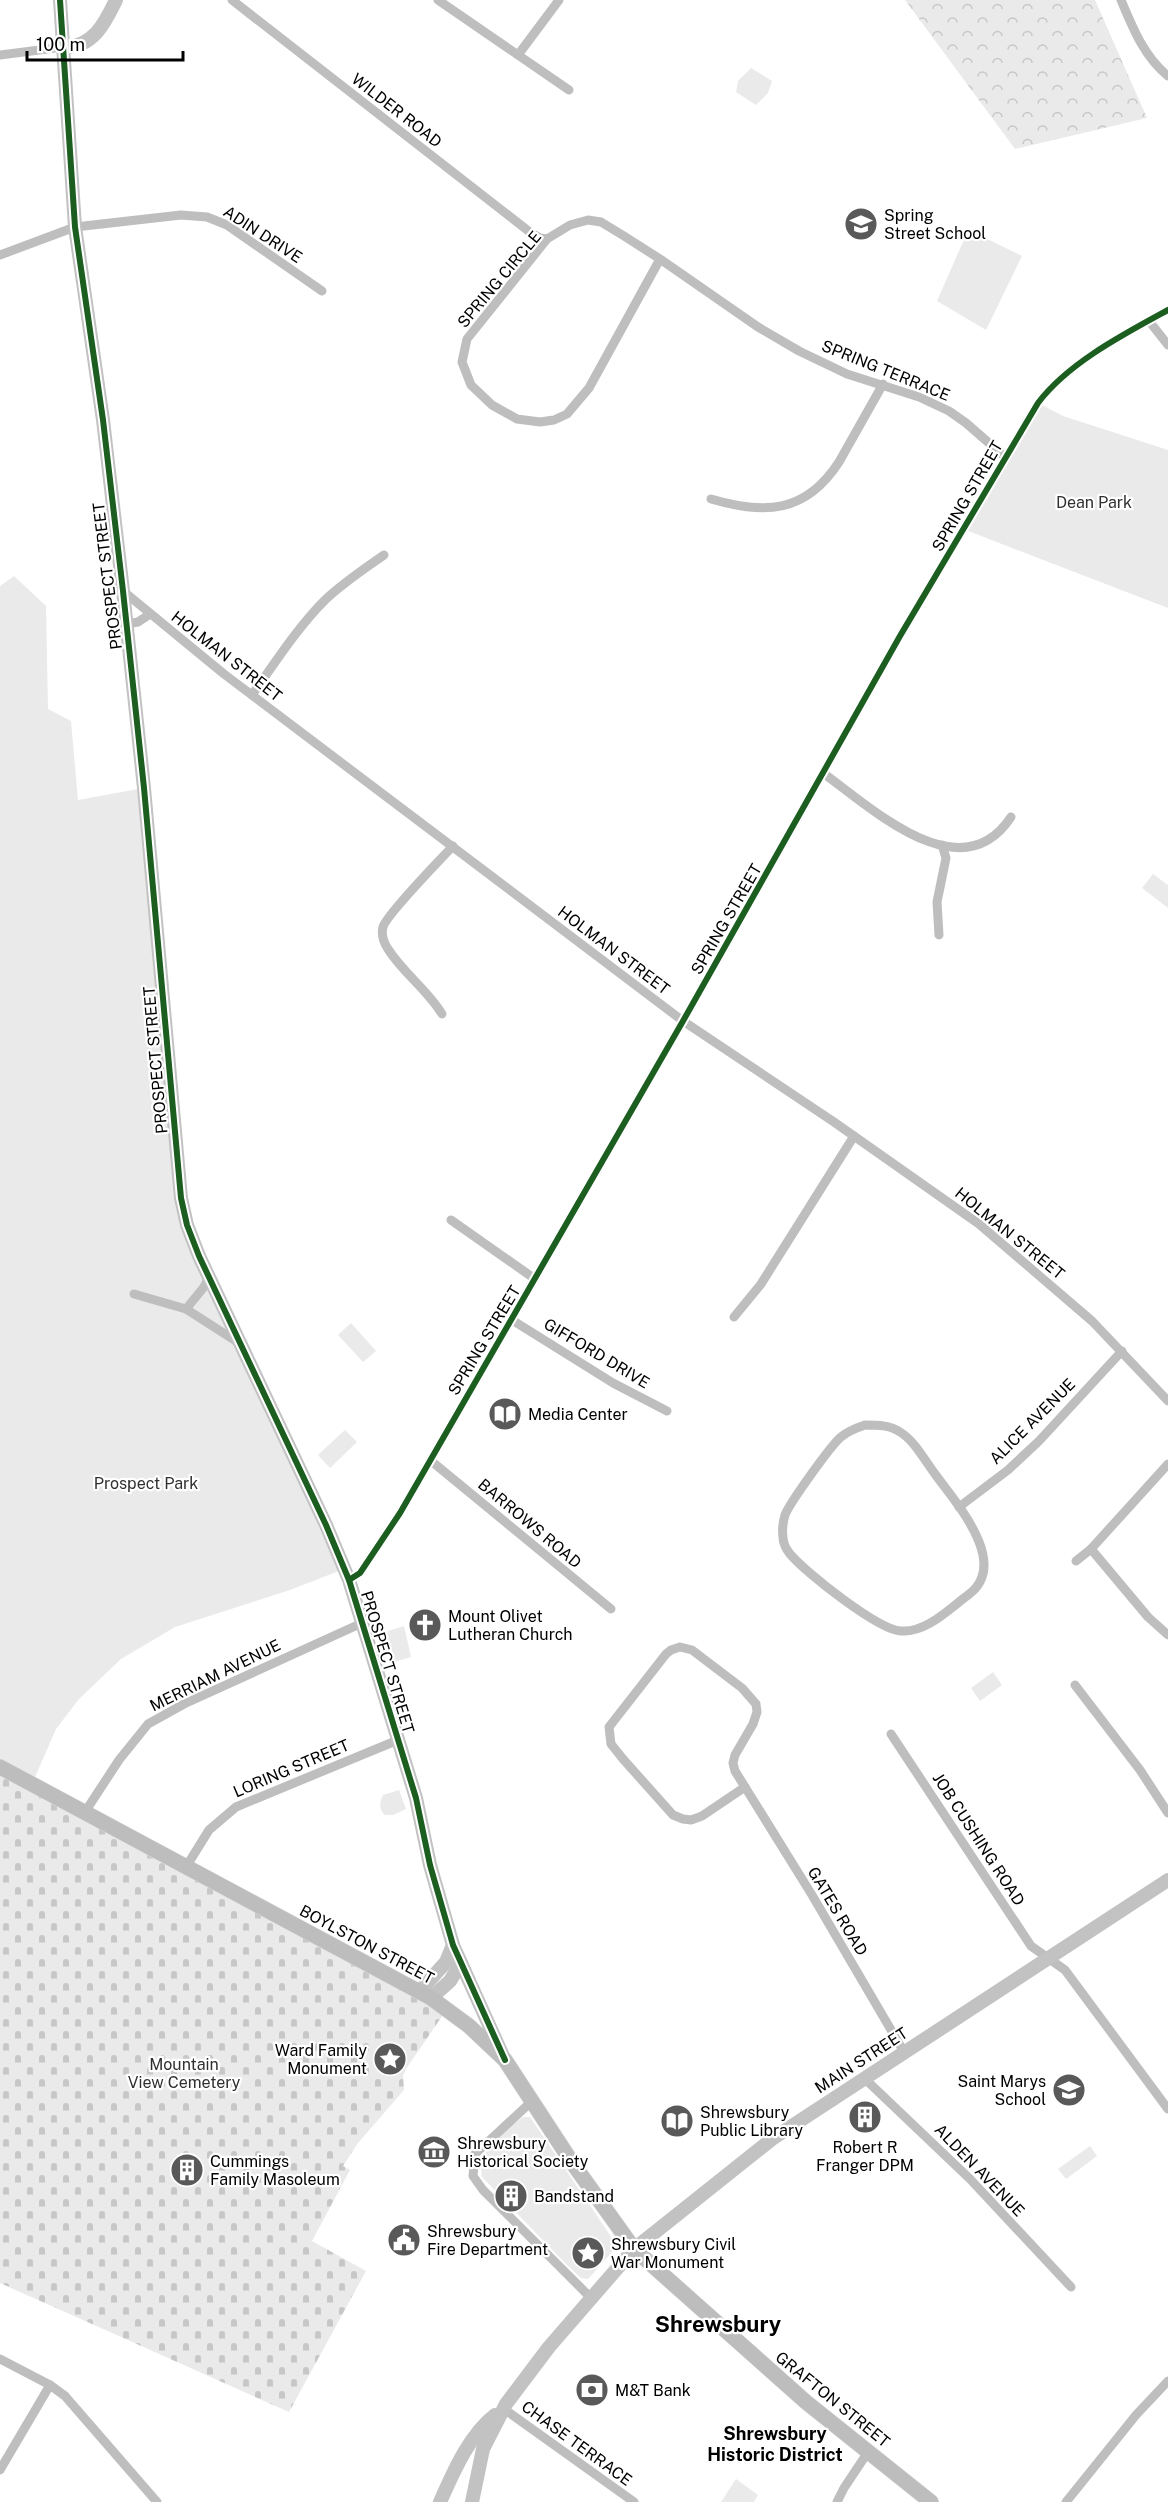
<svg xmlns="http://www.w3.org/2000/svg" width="1168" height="2502" font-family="'Public Sans',sans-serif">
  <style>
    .green { fill: #eaeaea }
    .forest { fill: url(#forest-crowns) }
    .cemetery { fill: url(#cemetery-stones) }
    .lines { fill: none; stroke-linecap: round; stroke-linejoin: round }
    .primary-casing { stroke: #dbdbdb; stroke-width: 16 }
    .street { stroke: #bebebe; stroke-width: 9 }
    .secondary { stroke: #c2c2c2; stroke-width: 14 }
    .primary { stroke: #bdbdbd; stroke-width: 15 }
    .cycleway-casing { stroke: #fff; stroke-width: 10 }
    .cycleway { stroke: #1b5e20; stroke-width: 6 }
    .labels { text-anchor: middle; stroke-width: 4.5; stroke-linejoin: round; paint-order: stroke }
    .street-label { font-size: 16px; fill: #000; stroke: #fff }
    .poi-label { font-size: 16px; fill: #000; stroke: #fff; text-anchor: start }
    .park-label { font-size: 16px; fill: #303030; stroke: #fff }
    .neighbourhood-label { font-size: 18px; font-weight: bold; fill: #000; stroke: #fff }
    .district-label { font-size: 22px; font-weight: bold; fill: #000; stroke: #fff }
  </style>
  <defs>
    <pattern id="forest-crowns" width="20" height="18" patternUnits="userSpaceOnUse" patternTransform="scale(1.5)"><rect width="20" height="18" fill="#eaeaea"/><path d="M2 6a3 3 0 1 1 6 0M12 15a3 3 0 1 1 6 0" fill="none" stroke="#c7c7c7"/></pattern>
    <pattern id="cemetery-stones" width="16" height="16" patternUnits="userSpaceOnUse" patternTransform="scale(1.5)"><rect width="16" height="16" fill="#eaeaea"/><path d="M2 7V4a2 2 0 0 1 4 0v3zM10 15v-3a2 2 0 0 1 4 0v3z" fill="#c7c7c7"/></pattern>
  </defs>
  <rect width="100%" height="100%" fill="#fff"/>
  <g class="green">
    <polygon points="751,68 772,81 768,93 756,105 736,92 738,81"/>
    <polygon points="971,231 1022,256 986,330 937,301 962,244"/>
    <polygon points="1038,403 1063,416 1168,450 1168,608 963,529"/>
    <polygon points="14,576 46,606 48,709 71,721 78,800 144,788 181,1198 344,1569 290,1590 175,1627 121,1659 79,1699 56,1729 32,1784 0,1767 0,586"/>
    <polygon points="1153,874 1168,885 1168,908 1142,888"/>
    <polygon points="351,1323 376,1351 363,1362 338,1335"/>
    <polygon points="345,1430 357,1442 330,1468 318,1455"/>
    <polygon points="404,1626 411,1657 391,1663 382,1633"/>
    <polygon points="993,1672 1002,1685 980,1701 971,1688"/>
    <path d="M399,1790L406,1809L393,1815H385C378,1809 380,1802 383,1795Z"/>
    <path d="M523,2117H530L612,2238L614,2250L588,2279L581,2278L565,2263L482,2177C476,2152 505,2130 523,2117Z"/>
    <polygon points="1090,2146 1097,2156 1066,2179 1058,2169"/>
    <polygon points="736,2479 758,2495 754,2502 721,2502"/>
  </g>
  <polygon class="forest" points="905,0 1095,0 1147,118 1015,149"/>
  <polygon class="cemetery" points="0,1767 447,2009 406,2069 403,2076 404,2090 358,2143 343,2166 350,2170 312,2241 366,2271 289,2412 0,2283"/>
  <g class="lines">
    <defs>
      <polyline id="primary" points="0,1767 431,1998 469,2026 505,2060 571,2161 634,2249 806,2402 931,2502"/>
    </defs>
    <use href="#primary" class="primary-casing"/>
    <g class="street">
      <polyline points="232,0 531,233 540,238 547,239"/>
      <polyline points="438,0 569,90"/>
      <path d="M1121,0C1133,28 1144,57 1168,76"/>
      <polyline points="0,55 63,47"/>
      <polyline points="518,55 559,0"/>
      <polyline points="0,255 75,227 181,215 207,217 227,225 322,291"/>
      <polyline points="660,259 589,388 567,414 554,420 540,422 517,419 492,405 471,385 462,362 467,339 547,239 570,225 588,220 601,222 624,236 660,259 758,327 799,351 847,374 919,397 949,411 966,423 1005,457"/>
      <polyline points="1149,321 1168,345"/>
      <path d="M711,499C765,515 806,513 839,462L883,384"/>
      <polyline points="123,591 224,674 683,1021 834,1122 979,1224 1092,1321 1168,1401"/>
      <polyline points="127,624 138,622 150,614"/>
      <path d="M252,695C275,663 297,628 325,600C343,583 364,569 384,555"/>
      <path d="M823,773C872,808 961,893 1011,817"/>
      <polyline points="939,935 937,902 946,858 942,845"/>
      <path d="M442,1014C427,989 403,973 388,949C384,943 381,935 383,927C387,914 440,860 453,846"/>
      <polyline points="451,1220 535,1279"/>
      <polyline points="134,1294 186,1309 239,1343"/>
      <polyline points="186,1309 204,1287 209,1277"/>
      <polyline points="734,1317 761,1284 854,1136"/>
      <polyline points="512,1320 613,1383 667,1411"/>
      <path d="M865,1425C877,1425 890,1425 900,1432C915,1441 925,1461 935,1474C956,1503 1011,1564 968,1595C949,1609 926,1633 901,1631C878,1630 805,1572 790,1554C786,1549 783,1543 783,1537C782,1530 783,1522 785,1515C789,1504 831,1445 841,1437C848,1431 856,1428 865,1425Z"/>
      <polyline points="430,1460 611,1609"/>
      <polyline points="959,1507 1008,1470 1039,1441 1122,1351"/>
      <polyline points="1091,1549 1148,1617 1168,1635"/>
      <polyline points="1076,1561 1091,1549 1168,1464"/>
      <path d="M349,1580L360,1573L400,1513L683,1021L900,636L1038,403C1068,363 1124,334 1168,310"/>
      <polygon points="680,1647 692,1650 742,1688 756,1704 757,1712 753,1724 735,1755 733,1763 735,1771 745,1787 702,1816 691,1820 683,1819 673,1815 623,1759 611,1744 609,1727 666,1654 671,1650"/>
      <polyline points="1075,1685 1140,1770 1168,1813"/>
      <polyline points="891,1734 1031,1946 1065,1970 1168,2109"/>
      <polyline points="745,1787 812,1895 904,2052"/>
      <polyline points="85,1812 119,1760 148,1724 184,1704 362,1623"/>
      <polyline points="186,1867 209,1830 236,1807 398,1740"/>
      <polyline points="864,2078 970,2179 1071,2287"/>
      <polyline points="532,2101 475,2154 473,2176 483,2190 591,2298"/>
      <polyline points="0,2359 50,2385 65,2396 157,2502"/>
      <polyline points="504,2409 634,2502"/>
      <polyline points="0,2470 50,2385"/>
      <polyline points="837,2502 844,2488 868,2452"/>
      <polyline points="1066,2502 1136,2415 1168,2381"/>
    </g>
    <g class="secondary">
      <polyline points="60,0 75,227 103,420 123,591 144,788 181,1198 187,1225 199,1256 326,1525 349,1580 416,1798 430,1865 453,1945 503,2056"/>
      <path d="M63,47C93,48 105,23 116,0"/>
      <polyline points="419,1992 446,1962 453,1945"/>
      <polyline points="431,1998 450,1981 461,1963"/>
      <path d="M440,2502C453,2473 469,2435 495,2415"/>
      <polyline points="472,2502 483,2449 506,2404 549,2347 634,2249 772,2139 1168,1880"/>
    </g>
    <use href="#primary" class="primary"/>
    <defs>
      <g id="cycleway">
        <polyline points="60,0 75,227 103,420 123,591 144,788 181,1198 187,1225 199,1256 326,1525 349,1580 416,1798 430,1865 453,1945 505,2060"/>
        <path d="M349,1580L360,1573L400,1513L683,1021L900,636L1038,403C1068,363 1124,334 1168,310"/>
      </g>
    </defs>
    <use href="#cycleway" class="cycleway-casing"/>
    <use href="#cycleway" class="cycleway"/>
  </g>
  <defs>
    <symbol id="school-disc" viewBox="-11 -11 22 22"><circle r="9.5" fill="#595959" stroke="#fff"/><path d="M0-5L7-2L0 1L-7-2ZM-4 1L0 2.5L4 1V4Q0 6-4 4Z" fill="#fff"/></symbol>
    <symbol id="library-disc" viewBox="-11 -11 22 22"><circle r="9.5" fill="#595959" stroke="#fff"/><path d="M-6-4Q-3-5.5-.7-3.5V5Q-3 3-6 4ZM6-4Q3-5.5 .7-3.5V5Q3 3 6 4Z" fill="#fff"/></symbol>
    <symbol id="church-disc" viewBox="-11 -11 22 22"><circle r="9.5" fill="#595959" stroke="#fff"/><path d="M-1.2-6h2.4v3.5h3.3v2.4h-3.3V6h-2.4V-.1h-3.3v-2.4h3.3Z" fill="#fff"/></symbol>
    <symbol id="sight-disc" viewBox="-11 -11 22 22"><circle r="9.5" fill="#595959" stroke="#fff"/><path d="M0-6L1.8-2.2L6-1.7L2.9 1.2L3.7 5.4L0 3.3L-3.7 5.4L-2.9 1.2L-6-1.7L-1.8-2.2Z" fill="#fff"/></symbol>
    <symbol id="building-disc" viewBox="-11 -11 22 22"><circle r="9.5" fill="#595959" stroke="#fff"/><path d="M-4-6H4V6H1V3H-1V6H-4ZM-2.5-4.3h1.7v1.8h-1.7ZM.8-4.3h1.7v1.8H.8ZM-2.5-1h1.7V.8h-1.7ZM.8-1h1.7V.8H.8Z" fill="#fff"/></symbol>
    <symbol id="museum-disc" viewBox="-11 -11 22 22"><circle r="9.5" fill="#595959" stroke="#fff"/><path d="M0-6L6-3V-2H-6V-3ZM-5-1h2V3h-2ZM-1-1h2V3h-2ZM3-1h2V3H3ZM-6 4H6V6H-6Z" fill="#fff"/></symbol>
    <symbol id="civic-disc" viewBox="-11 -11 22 22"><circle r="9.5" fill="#595959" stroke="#fff"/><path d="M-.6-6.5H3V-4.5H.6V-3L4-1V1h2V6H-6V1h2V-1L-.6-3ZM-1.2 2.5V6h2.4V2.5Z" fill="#fff"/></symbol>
    <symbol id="bank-disc" viewBox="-11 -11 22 22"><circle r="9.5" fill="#595959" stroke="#fff"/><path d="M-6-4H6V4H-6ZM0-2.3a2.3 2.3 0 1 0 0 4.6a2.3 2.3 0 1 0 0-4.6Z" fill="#fff"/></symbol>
  </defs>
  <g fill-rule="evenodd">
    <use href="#school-disc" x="842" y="205" width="38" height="38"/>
    <use href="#library-disc" x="486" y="1395" width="38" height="38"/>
    <use href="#church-disc" x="406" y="1606" width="38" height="38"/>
    <use href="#sight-disc" x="371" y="2040" width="38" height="38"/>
    <use href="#school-disc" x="1050" y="2071" width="38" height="38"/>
    <use href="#building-disc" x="846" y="2098" width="38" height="38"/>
    <use href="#library-disc" x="658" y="2102" width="38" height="38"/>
    <use href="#museum-disc" x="415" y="2133" width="38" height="38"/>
    <use href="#building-disc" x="168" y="2151" width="38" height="38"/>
    <use href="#building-disc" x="492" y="2177" width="38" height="38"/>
    <use href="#civic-disc" x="385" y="2221" width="38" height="38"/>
    <use href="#sight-disc" x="569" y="2234" width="38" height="38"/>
    <use href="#bank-disc" x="573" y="2371" width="38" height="38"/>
  </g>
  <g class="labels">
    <g class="street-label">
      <text transform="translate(397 110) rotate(38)" y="6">WILDER ROAD</text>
      <text transform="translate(263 234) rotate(33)" y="6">ADIN DRIVE</text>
      <text transform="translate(499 279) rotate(-50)" y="6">SPRING CIRCLE</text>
      <text transform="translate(886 370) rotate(22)" y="6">SPRING TERRACE</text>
      <text transform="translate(967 496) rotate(-60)" y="6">SPRING STREET</text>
      <text transform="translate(107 576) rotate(-97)" y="6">PROSPECT STREET</text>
      <text transform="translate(227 656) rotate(38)" y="6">HOLMAN STREET</text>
      <text transform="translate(726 919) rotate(-60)" y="6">SPRING STREET</text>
      <text transform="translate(614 950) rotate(37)" y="6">HOLMAN STREET</text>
      <text transform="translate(155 1060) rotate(-95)" y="6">PROSPECT STREET</text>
      <text transform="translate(1010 1233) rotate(39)" y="6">HOLMAN STREET</text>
      <text transform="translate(484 1340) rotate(-59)" y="6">SPRING STREET</text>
      <text transform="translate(597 1353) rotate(31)" y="6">GIFFORD DRIVE</text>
      <text transform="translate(1032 1421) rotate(-45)" y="6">ALICE AVENUE</text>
      <text transform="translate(530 1523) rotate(40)" y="6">BARROWS ROAD</text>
      <text transform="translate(388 1662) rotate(73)" y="6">PROSPECT STREET</text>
      <text transform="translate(215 1675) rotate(-26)" y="6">MERRIAM AVENUE</text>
      <text transform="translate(291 1768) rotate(-23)" y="6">LORING STREET</text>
      <text transform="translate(979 1839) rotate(57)" y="6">JOB CUSHING ROAD</text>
      <text transform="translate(838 1911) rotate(59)" y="6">GATES ROAD</text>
      <text transform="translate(367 1944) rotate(28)" y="6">BOYLSTON STREET</text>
      <text transform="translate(861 2060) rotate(-33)" y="6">MAIN STREET</text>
      <text transform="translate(980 2170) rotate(46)" y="6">ALDEN AVENUE</text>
      <text transform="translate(833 2399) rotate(39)" y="6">GRAFTON STREET</text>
      <text transform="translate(577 2443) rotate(36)" y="6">CHASE TERRACE</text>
    </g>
    <g class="poi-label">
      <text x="884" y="221">Spring<tspan x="884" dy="18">Street School</tspan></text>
      <text x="528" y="1420">Media Center</text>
      <text x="448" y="1622">Mount Olivet<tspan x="448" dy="18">Lutheran Church</tspan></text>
      <text x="367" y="2056" text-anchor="end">Ward Family<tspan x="367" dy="18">Monument</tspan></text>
      <text x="1046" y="2087" text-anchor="end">Saint Marys<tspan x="1046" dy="18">School</tspan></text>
      <text x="700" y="2118">Shrewsbury<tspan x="700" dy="18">Public Library</tspan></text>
      <text x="457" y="2149">Shrewsbury<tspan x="457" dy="18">Historical Society</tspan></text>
      <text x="865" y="2153" text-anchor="middle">Robert R<tspan x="865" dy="18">Franger DPM</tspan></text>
      <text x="210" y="2167">Cummings<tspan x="210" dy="18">Family Masoleum</tspan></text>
      <text x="534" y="2202">Bandstand</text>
      <text x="427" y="2237">Shrewsbury<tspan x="427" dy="18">Fire Department</tspan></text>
      <text x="611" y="2250">Shrewsbury Civil<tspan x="611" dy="18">War Monument</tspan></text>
      <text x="615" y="2396">M&amp;T Bank</text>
    </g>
    <g class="park-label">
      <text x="1094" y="508">Dean Park</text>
      <text x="146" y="1489">Prospect Park</text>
      <text x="184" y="2070">Mountain<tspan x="184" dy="18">View Cemetery</tspan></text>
    </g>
    <g class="neighbourhood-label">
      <text x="775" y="2440">Shrewsbury<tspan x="775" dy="21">Historic District</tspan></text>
    </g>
    <g class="district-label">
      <text x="718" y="2332">Shrewsbury</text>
    </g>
  </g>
  <path d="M27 51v9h156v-9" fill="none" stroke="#000000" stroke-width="3"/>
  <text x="36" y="51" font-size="18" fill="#000000" stroke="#ffffff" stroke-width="4.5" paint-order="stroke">100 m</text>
</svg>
